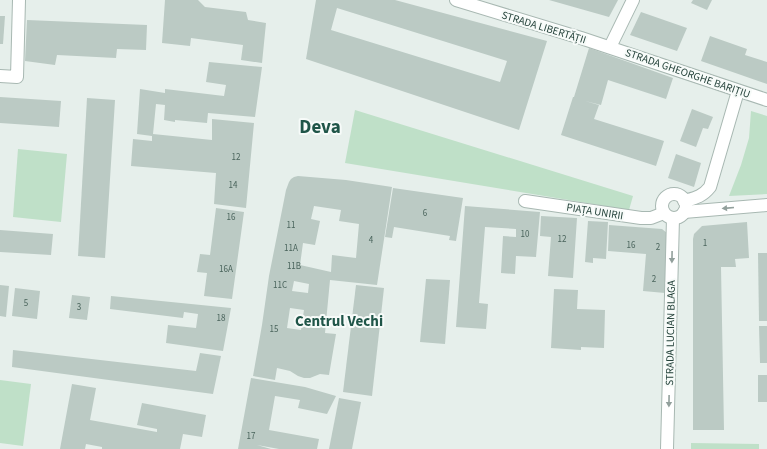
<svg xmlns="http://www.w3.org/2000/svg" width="767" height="449" font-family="'Source Sans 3',sans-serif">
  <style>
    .green { fill: #bfe0c8 }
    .building { fill: #bbcac4; fill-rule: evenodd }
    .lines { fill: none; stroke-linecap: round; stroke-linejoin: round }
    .minor-casing { stroke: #a8b8b2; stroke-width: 14 }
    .minor { stroke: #fff; stroke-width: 12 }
    .oneway { fill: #92a09c }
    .labels { text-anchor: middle; stroke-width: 4; stroke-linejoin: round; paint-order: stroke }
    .number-label { font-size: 9px; fill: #4a645c }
    .street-label { font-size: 11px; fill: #24423a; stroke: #f7fbf9 }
    .district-label { font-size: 15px; font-weight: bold; fill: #1f5548; stroke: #f7fbf9 }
    .town-label { font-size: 19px; font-weight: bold; fill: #1f5548; stroke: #f7fbf9 }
  </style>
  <rect width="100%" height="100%" fill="#e6efeb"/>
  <g class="green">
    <polygon points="355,110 633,196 629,210 345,163"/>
    <polygon points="751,111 767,116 767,194 729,196 741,165 749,138"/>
    <polygon points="18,149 67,154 61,222 13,217"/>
    <polygon points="0,380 31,384 23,446 0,443"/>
    <polygon points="691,443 759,444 759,449 691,449"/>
  </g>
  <g class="building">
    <polygon points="165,0 198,0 205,7 246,12 248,20 266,23 262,63 241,60 243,45 191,38 190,46 162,43"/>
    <path d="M316,0H395L547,41L519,130L306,59ZM337,8L507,61L500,82L331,30Z"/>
    <polygon points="549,0 618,0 609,17"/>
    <polygon points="693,0 712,0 707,10 691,3"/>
    <polygon points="641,12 687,28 677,51 630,35"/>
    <polygon points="0,16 5,16 3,44 0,44"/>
    <polygon points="27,20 147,25 146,50 117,49 116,58 57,55 55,65 25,61"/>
    <polygon points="710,36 747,49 745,55 767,62 767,84 701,61"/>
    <polygon points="589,48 673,78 666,99 608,80 601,105 585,101 599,105 594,119 664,141 656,166 561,135 573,97 574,97"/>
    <polygon points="209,62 262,67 255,117 208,113 207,123 175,120 175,122 164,120 165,105 156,104 153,134 212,140 212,119 254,123 246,208 214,204 216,173 131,166 133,139 152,141 152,136 137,134 140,89 165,93 165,89 224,96 226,85 206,82"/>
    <polygon points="0,97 61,101 59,127 0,123"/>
    <polygon points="87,98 115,100 105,258 78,256"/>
    <polygon points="692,109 713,117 708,129 703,128 696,147 680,141"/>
    <polygon points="676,154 701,163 694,187 668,178"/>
    <path d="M298,176L346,180L392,187L377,285L330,280L325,333L336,334L329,375L320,374L310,378H304L298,376L290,371L277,368L275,380L253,376L262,325L269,276L286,190L289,182L291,179L294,177ZM314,206L341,210L339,221L359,224L356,258L332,255L331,272L300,265L303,243L315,245L320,221L311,219ZM294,281L309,284L308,293L292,291ZM290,308L304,310L301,330L287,328Z"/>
    <polygon points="393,188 463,198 456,241 449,240 450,236 394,227 392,238 385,237"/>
    <polygon points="465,206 540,212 536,257 516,256 515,274 501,273 503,236 516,237 516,229 485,227 479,303 488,304 486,329 456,327"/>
    <polygon points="216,208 244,212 232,299 204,296 207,273 197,272 200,254 210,255"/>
    <polygon points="541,216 577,218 573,278 548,276 551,237 540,236"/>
    <polygon points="588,221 608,222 606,259 593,258 593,263 585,262"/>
    <polygon points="747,222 749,258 735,259 736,267 721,267 724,430 693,430 693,239 694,234 702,226"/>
    <polygon points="609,225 662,229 667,233 669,236 665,293 643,291 646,254 608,251"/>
    <polygon points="0,230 53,234 51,255 0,252"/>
    <polygon points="758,253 767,253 767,321 759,321"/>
    <polygon points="426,279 450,280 445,344 420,342"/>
    <polygon points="0,285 9,286 6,317 0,316"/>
    <polygon points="356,285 384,288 372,396 343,392"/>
    <polygon points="15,288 40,291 37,319 12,316"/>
    <polygon points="554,289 578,290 577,309 605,310 604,348 581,347 581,350 551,348"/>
    <polygon points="72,295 90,297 87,320 69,318"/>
    <polygon points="111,296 231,308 223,351 166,343 168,325 196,328 198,314 184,312 183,318 110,309"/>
    <polygon points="759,326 767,326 767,363 760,363"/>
    <polygon points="13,350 196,371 200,353 221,356 213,394 12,367"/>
    <rect x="758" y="375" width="9" height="27"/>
    <polygon points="251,378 305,387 336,396 327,414 298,408 300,400 275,396 269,430 319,439 317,449 279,449 257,445 271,449 238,449"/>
    <polygon points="72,384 96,388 90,420 157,432 157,429 137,425 142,403 206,415 202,437 183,434 180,449 102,449 102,447 86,444 85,449 60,449"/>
    <polygon points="339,398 361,402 352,449 329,449"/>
  </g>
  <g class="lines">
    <defs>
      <g id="minor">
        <polyline points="456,0 581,38 767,100"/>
        <polyline points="610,47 633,0"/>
        <polyline points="0,76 17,77 19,0"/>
        <circle cx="674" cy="206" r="12"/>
        <polyline points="525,201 641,218 651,218 664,213"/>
        <path d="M684,201C695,198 702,197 710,187L738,91"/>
        <polyline points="684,212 767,205"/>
        <polyline points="667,449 673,218"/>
      </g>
    </defs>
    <use href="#minor" class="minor-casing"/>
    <use href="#minor" class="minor"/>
  </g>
  <defs><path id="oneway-solid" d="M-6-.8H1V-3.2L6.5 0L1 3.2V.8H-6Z"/></defs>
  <g class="oneway">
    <use href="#oneway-solid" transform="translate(728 208) rotate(175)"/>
    <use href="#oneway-solid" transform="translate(672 257) rotate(91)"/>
    <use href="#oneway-solid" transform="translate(669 401) rotate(91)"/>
  </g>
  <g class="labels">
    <g class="number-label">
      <text x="236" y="160">12</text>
      <text x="233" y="188">14</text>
      <text x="425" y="216">6</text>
      <text x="231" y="220">16</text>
      <text x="291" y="228">11</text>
      <text x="525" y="237">10</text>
      <text x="562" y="242">12</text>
      <text x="371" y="243">4</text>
      <text x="705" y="246">1</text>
      <text x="631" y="248">16</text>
      <text x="658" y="250">2</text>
      <text x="291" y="251">11A</text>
      <text x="294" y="269">11B</text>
      <text x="226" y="272">16A</text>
      <text x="654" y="282">2</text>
      <text x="280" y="288">11C</text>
      <text x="26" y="306">5</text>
      <text x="79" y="310">3</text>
      <text x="221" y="321">18</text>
      <text x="274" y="332">15</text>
      <text x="251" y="439">17</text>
    </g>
    <g class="street-label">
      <text transform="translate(544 27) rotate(17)" y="4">STRADA LIBERTĂȚII</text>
      <text transform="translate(688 73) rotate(19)" y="4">STRADA GHEORGHE BARIȚIU</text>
      <text transform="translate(595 211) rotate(9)" y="4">PIAȚA UNIRII</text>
      <text transform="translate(670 333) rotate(-89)" y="4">STRADA LUCIAN BLAGA</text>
    </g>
    <g class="district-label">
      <text x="339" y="326">Centrul Vechi</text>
    </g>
    <g class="town-label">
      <text x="320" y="133">Deva</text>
    </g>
  </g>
</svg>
